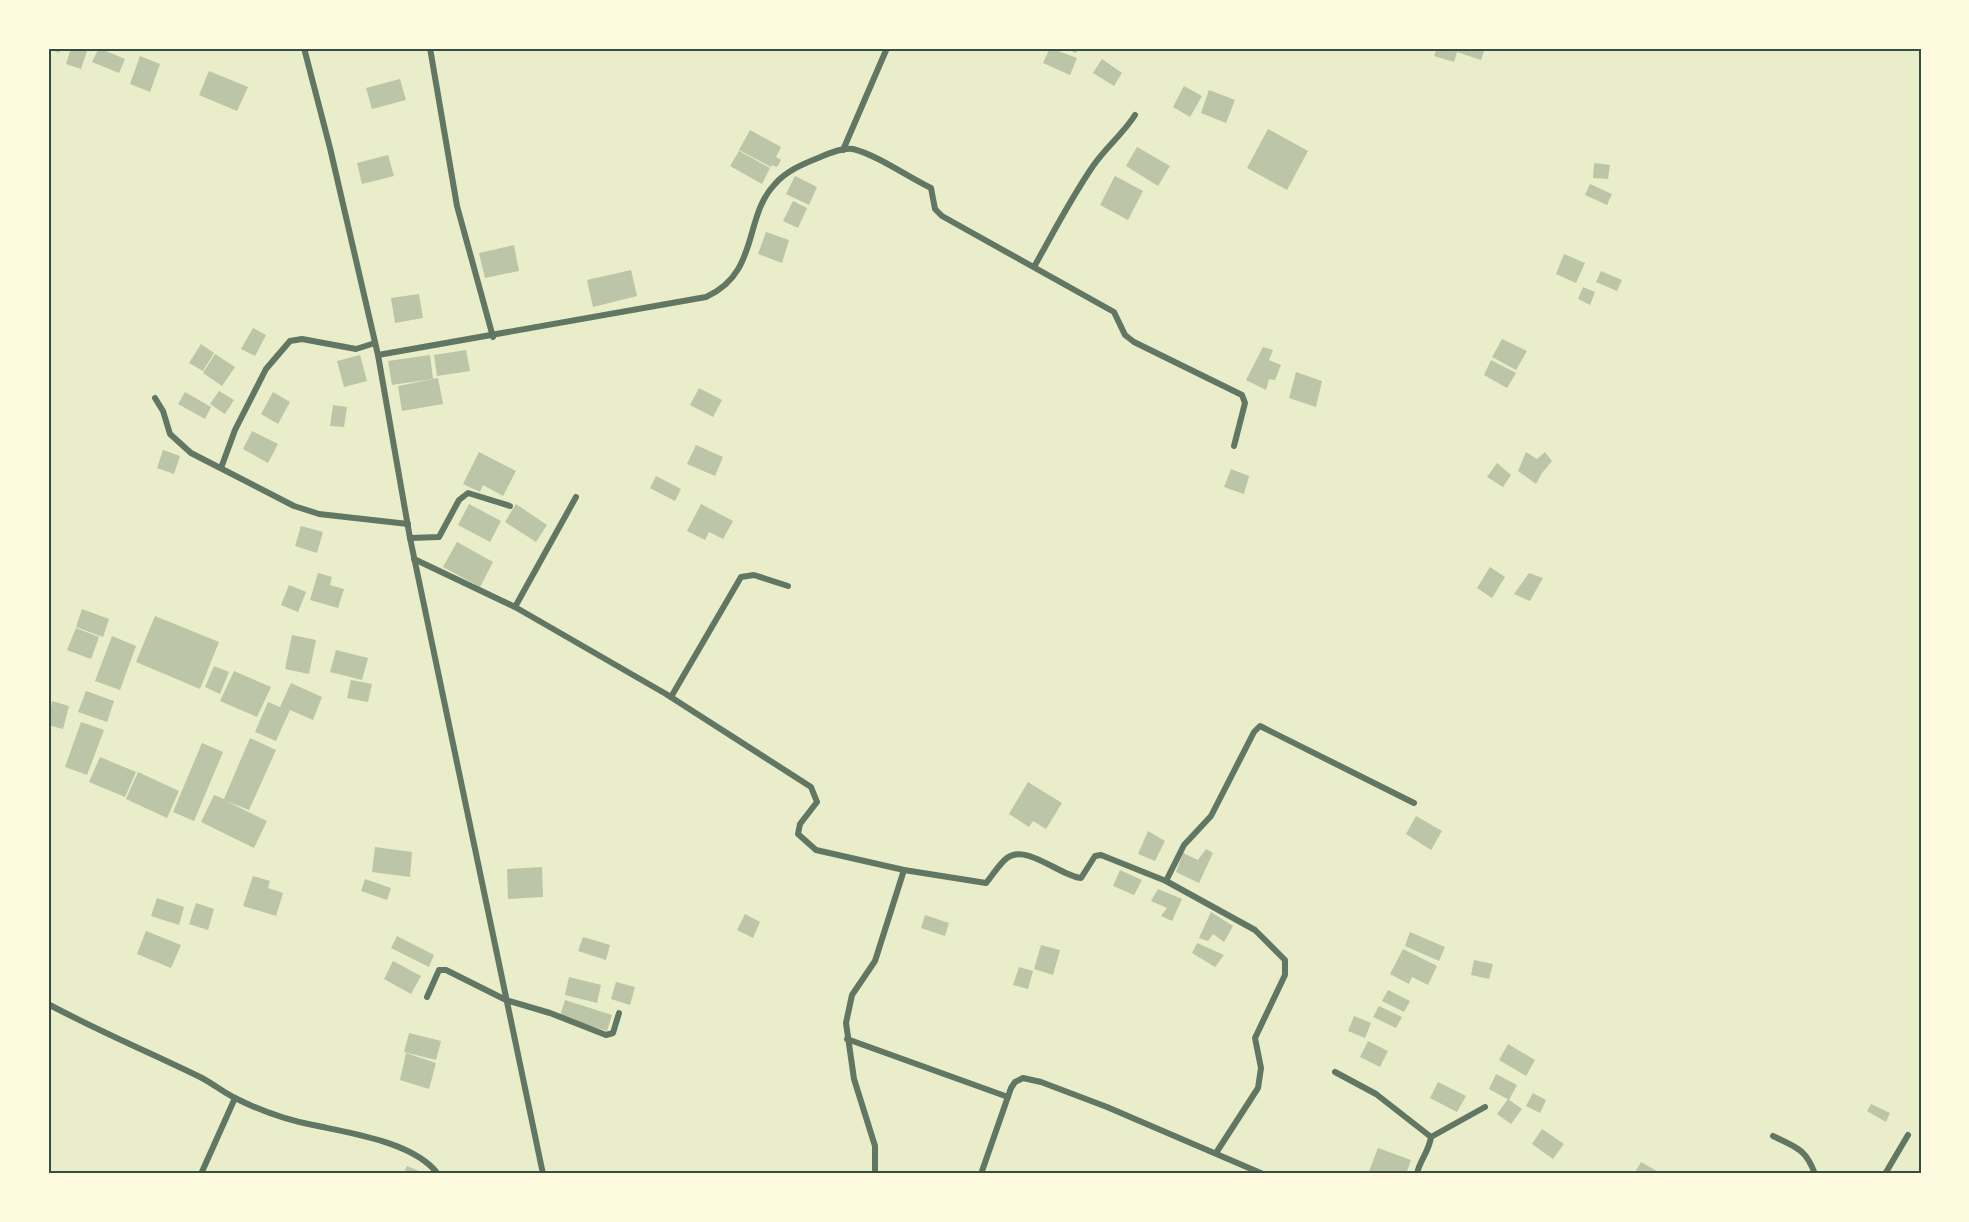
<svg xmlns="http://www.w3.org/2000/svg" width="1969" height="1222" font-family="'Roboto Condensed',sans-serif">
  <style>
    .building { fill: #bcc5a7 }
    .lines { fill: none; stroke-linecap: round; stroke-linejoin: round }
    .minor { stroke: #617663; stroke-width: 6 }
    .neatline { fill: none; stroke: #344e41; stroke-width: 2 }
  </style>
  <rect width="100%" height="100%" fill="#e9edc9"/>
  <g class="building">
    <polygon points="48,48 61,48 59,53"/>
    <polygon points="71,48 88,48 81,69 66,64"/>
    <polygon points="99,48 125,59 119,73 92,62"/>
    <polygon points="1050,48 1077,58 1070,75 1043,63"/>
    <polygon points="1065,48 1079,48 1076,53"/>
    <polygon points="1437,48 1485,48 1481,60 1457,52 1454,62 1434,56"/>
    <polygon points="140,56 160,64 150,92 130,84"/>
    <polygon points="1102,59 1122,73 1114,86 1093,73"/>
    <polygon points="209,71 248,87 237,111 199,95"/>
    <polygon points="400,79 406,100 372,109 366,88"/>
    <polygon points="1184,86 1202,96 1190,117 1173,107"/>
    <polygon points="1209,90 1235,100 1226,123 1201,113"/>
    <polygon points="1268,129 1308,151 1287,190 1247,168"/>
    <polygon points="750,130 781,147 776,157 781,160 777,167 772,165 771,167 739,150"/>
    <polygon points="1137,147 1170,166 1158,186 1126,166"/>
    <polygon points="739,151 770,168 762,184 730,166"/>
    <polygon points="388,155 394,176 362,184 357,163"/>
    <polygon points="1594,163 1610,165 1608,179 1593,178"/>
    <polygon points="795,176 817,187 809,205 786,194"/>
    <polygon points="1115,176 1143,191 1128,220 1100,205"/>
    <polygon points="1590,184 1612,194 1607,205 1585,195"/>
    <polygon points="793,201 807,208 798,228 783,221"/>
    <polygon points="766,232 789,240 782,263 758,254"/>
    <polygon points="514,245 519,271 485,278 479,253"/>
    <polygon points="1564,254 1585,263 1576,283 1556,274"/>
    <polygon points="631,270 637,296 593,307 587,280"/>
    <polygon points="1601,271 1622,280 1617,291 1596,282"/>
    <polygon points="1583,287 1595,292 1590,305 1578,299"/>
    <polygon points="419,294 423,318 395,323 391,298"/>
    <polygon points="253,328 266,335 255,356 241,349"/>
    <polygon points="1502,339 1527,351 1516,370 1492,357"/>
    <polygon points="201,344 214,353 203,371 189,363"/>
    <polygon points="1263,347 1273,350 1269,360 1281,365 1275,380 1269,379 1266,390 1246,380"/>
    <polygon points="466,350 470,371 437,376 434,355"/>
    <polygon points="215,354 235,367 222,386 203,373"/>
    <polygon points="360,355 367,381 344,387 337,361"/>
    <polygon points="430,355 433,379 392,385 388,361"/>
    <polygon points="1491,360 1516,373 1507,388 1484,375"/>
    <polygon points="1296,372 1322,381 1316,407 1289,398"/>
    <polygon points="438,378 443,404 402,411 398,386"/>
    <polygon points="699,388 722,400 713,417 690,405"/>
    <polygon points="219,391 234,400 225,414 210,404"/>
    <polygon points="185,392 211,407 205,419 178,404"/>
    <polygon points="273,392 290,402 278,424 261,414"/>
    <polygon points="333,405 347,407 344,427 330,426"/>
    <polygon points="252,431 278,444 268,463 243,449"/>
    <polygon points="696,445 723,457 715,476 687,464"/>
    <polygon points="163,450 180,456 174,474 157,468"/>
    <polygon points="479,452 516,471 503,496 483,485 480,492 463,484"/>
    <polygon points="1526,452 1537,459 1545,452 1552,461 1542,473 1536,484 1518,471"/>
    <polygon points="1497,463 1511,475 1503,487 1487,477"/>
    <polygon points="1231,469 1249,476 1244,494 1224,487"/>
    <polygon points="656,476 681,489 675,501 650,488"/>
    <polygon points="469,504 501,521 490,542 458,525"/>
    <polygon points="516,504 547,525 536,542 505,522"/>
    <polygon points="701,504 733,521 723,539 709,532 705,540 687,531"/>
    <polygon points="301,526 323,532 317,553 295,546"/>
    <polygon points="457,542 493,562 480,587 443,567"/>
    <polygon points="1490,567 1505,577 1492,598 1477,588"/>
    <polygon points="318,573 332,577 330,585 344,589 338,608 310,600"/>
    <polygon points="1529,573 1543,578 1530,601 1514,594"/>
    <polygon points="289,585 306,592 298,612 281,605"/>
    <polygon points="82,609 109,619 103,637 76,627"/>
    <polygon points="155,616 219,642 200,689 136,662"/>
    <polygon points="76,628 99,637 91,659 67,650"/>
    <polygon points="292,635 316,640 309,674 285,669"/>
    <polygon points="112,636 136,646 120,690 95,681"/>
    <polygon points="336,650 368,658 362,680 330,672"/>
    <polygon points="214,666 229,672 220,694 205,687"/>
    <polygon points="234,671 271,687 257,717 220,701"/>
    <polygon points="351,680 372,684 368,702 347,698"/>
    <polygon points="291,683 322,697 313,720 290,710 276,741 255,732 268,702 280,707"/>
    <polygon points="86,691 114,701 107,722 78,712"/>
    <polygon points="52,701 69,706 63,729 48,725"/>
    <polygon points="81,722 104,730 87,775 65,767"/>
    <polygon points="250,738 276,750 249,810 226,801 267,821 254,848 201,822 214,795 224,799"/>
    <polygon points="202,743 223,752 194,821 173,812"/>
    <polygon points="100,757 136,772 125,797 89,782"/>
    <polygon points="138,772 179,791 167,818 126,799"/>
    <polygon points="1028,782 1062,803 1046,829 1033,821 1029,827 1009,814"/>
    <polygon points="1416,816 1442,831 1431,850 1406,834"/>
    <polygon points="1148,831 1165,841 1155,861 1138,854"/>
    <polygon points="375,847 412,852 410,877 372,872"/>
    <polygon points="1206,849 1213,853 1199,883 1176,872 1183,853 1198,860"/>
    <polygon points="542,867 543,897 508,899 507,869"/>
    <polygon points="1120,870 1142,880 1134,895 1113,886"/>
    <polygon points="253,876 270,881 268,888 283,893 276,916 243,906"/>
    <polygon points="365,879 391,888 387,900 361,891"/>
    <polygon points="1158,889 1182,899 1172,921 1161,916 1167,908 1151,901"/>
    <polygon points="157,898 184,907 179,925 151,916"/>
    <polygon points="196,903 214,909 208,930 189,924"/>
    <polygon points="1211,912 1233,926 1224,942 1213,934 1208,941 1199,938"/>
    <polygon points="745,914 760,922 753,938 737,930"/>
    <polygon points="925,915 949,923 945,936 921,928"/>
    <polygon points="146,931 181,945 171,968 137,954"/>
    <polygon points="1410,932 1445,947 1439,961 1405,946"/>
    <polygon points="397,936 434,955 429,967 391,948"/>
    <polygon points="583,937 610,945 606,960 578,951"/>
    <polygon points="1197,943 1224,955 1215,967 1192,953"/>
    <polygon points="1041,945 1060,950 1053,975 1034,969"/>
    <polygon points="1403,949 1437,966 1428,985 1412,977 1409,984 1390,974"/>
    <polygon points="1474,960 1493,964 1489,979 1471,975"/>
    <polygon points="393,961 421,976 411,994 384,979"/>
    <polygon points="1019,967 1033,971 1028,989 1013,985"/>
    <polygon points="569,977 601,985 597,1003 565,995"/>
    <polygon points="616,982 635,987 630,1005 611,999"/>
    <polygon points="1388,990 1410,1001 1404,1012 1382,1001"/>
    <polygon points="565,1000 612,1015 607,1031 560,1016"/>
    <polygon points="1379,1006 1402,1017 1396,1028 1373,1017"/>
    <polygon points="1354,1016 1371,1023 1365,1038 1348,1031"/>
    <polygon points="409,1033 441,1041 436,1060 404,1052"/>
    <polygon points="1368,1041 1388,1051 1380,1067 1360,1057"/>
    <polygon points="1508,1044 1535,1060 1526,1076 1499,1060"/>
    <polygon points="406,1053 436,1063 429,1089 400,1080"/>
    <polygon points="1496,1074 1517,1085 1509,1100 1489,1089"/>
    <polygon points="1438,1082 1466,1096 1457,1112 1430,1098"/>
    <polygon points="1533,1093 1546,1100 1540,1113 1526,1106"/>
    <polygon points="1508,1099 1522,1109 1511,1124 1497,1114"/>
    <polygon points="1871,1104 1890,1113 1886,1122 1867,1111"/>
    <polygon points="1542,1129 1564,1144 1553,1159 1532,1144"/>
    <polygon points="1378,1148 1411,1160 1406,1174 1368,1174"/>
    <polygon points="1641,1162 1662,1174 1634,1174"/>
    <polygon points="407,1166 426,1174 403,1174"/>
  </g>
  <g class="lines">
    <g class="minor">
      <polyline points="304,48 330,148 378,355 410,538 543,1174"/>
      <polyline points="430,48 457,206 493,337"/>
      <polyline points="843,150 887,48"/>
      <path d="M1034,267C1053,233 1071,198 1093,166C1106,147 1123,134 1135,115"/>
      <path d="M378,355L706,297C760,273 743,217 775,184C786,171 803,164 818,158C828,154 842,147 853,149C877,155 908,177 931,188L935,209L942,216L1114,312L1125,335L1134,342L1242,395L1245,403L1234,446"/>
      <polyline points="155,398 163,411 170,434 191,453 294,506 319,514 408,524"/>
      <polyline points="221,468 235,430 266,369 290,341 302,339 356,349 375,343"/>
      <polyline points="410,538 439,537 459,500 468,493 510,506"/>
      <polyline points="414,559 515,607 666,694 811,787 817,802 800,824 798,834 816,850 904,870"/>
      <polyline points="515,607 576,497"/>
      <polyline points="671,697 741,577 754,575 788,586"/>
      <polyline points="1166,881 1184,845 1211,816 1254,732 1260,726 1414,803"/>
      <polyline points="427,997 439,970 446,970 506,1000 550,1013 606,1035 613,1033 619,1013"/>
      <path d="M48,1004C98,1031 149,1052 200,1077C212,1083 223,1092 235,1098C259,1110 287,1120 313,1125C350,1133 414,1142 438,1174"/>
      <polyline points="847,1039 1008,1097"/>
      <path d="M1335,1072L1376,1094L1431,1137C1429,1152 1419,1161 1417,1174"/>
      <path d="M1773,1136C1796,1147 1806,1149 1815,1174"/>
      <polyline points="1431,1137 1485,1107"/>
      <polyline points="201,1174 235,1098"/>
      <path d="M875,1174V1146L854,1079L846,1023L852,995L875,961L904,870L986,883C993,875 999,864 1007,858C1026,843 1062,877 1081,878L1095,856L1101,855L1166,881L1255,930L1285,960V975L1255,1038L1261,1068L1258,1088L1216,1153"/>
      <polyline points="981,1174 1011,1088 1015,1082 1023,1078 1041,1082 1107,1107 1263,1174"/>
      <polyline points="1885,1174 1908,1135"/>
    </g>
  </g>
  <rect width="1969" height="1222" fill="none" stroke="#fefae0" stroke-width="99"/>
  <rect x="50" y="50" width="1870" height="1122" class="neatline"/>
</svg>
